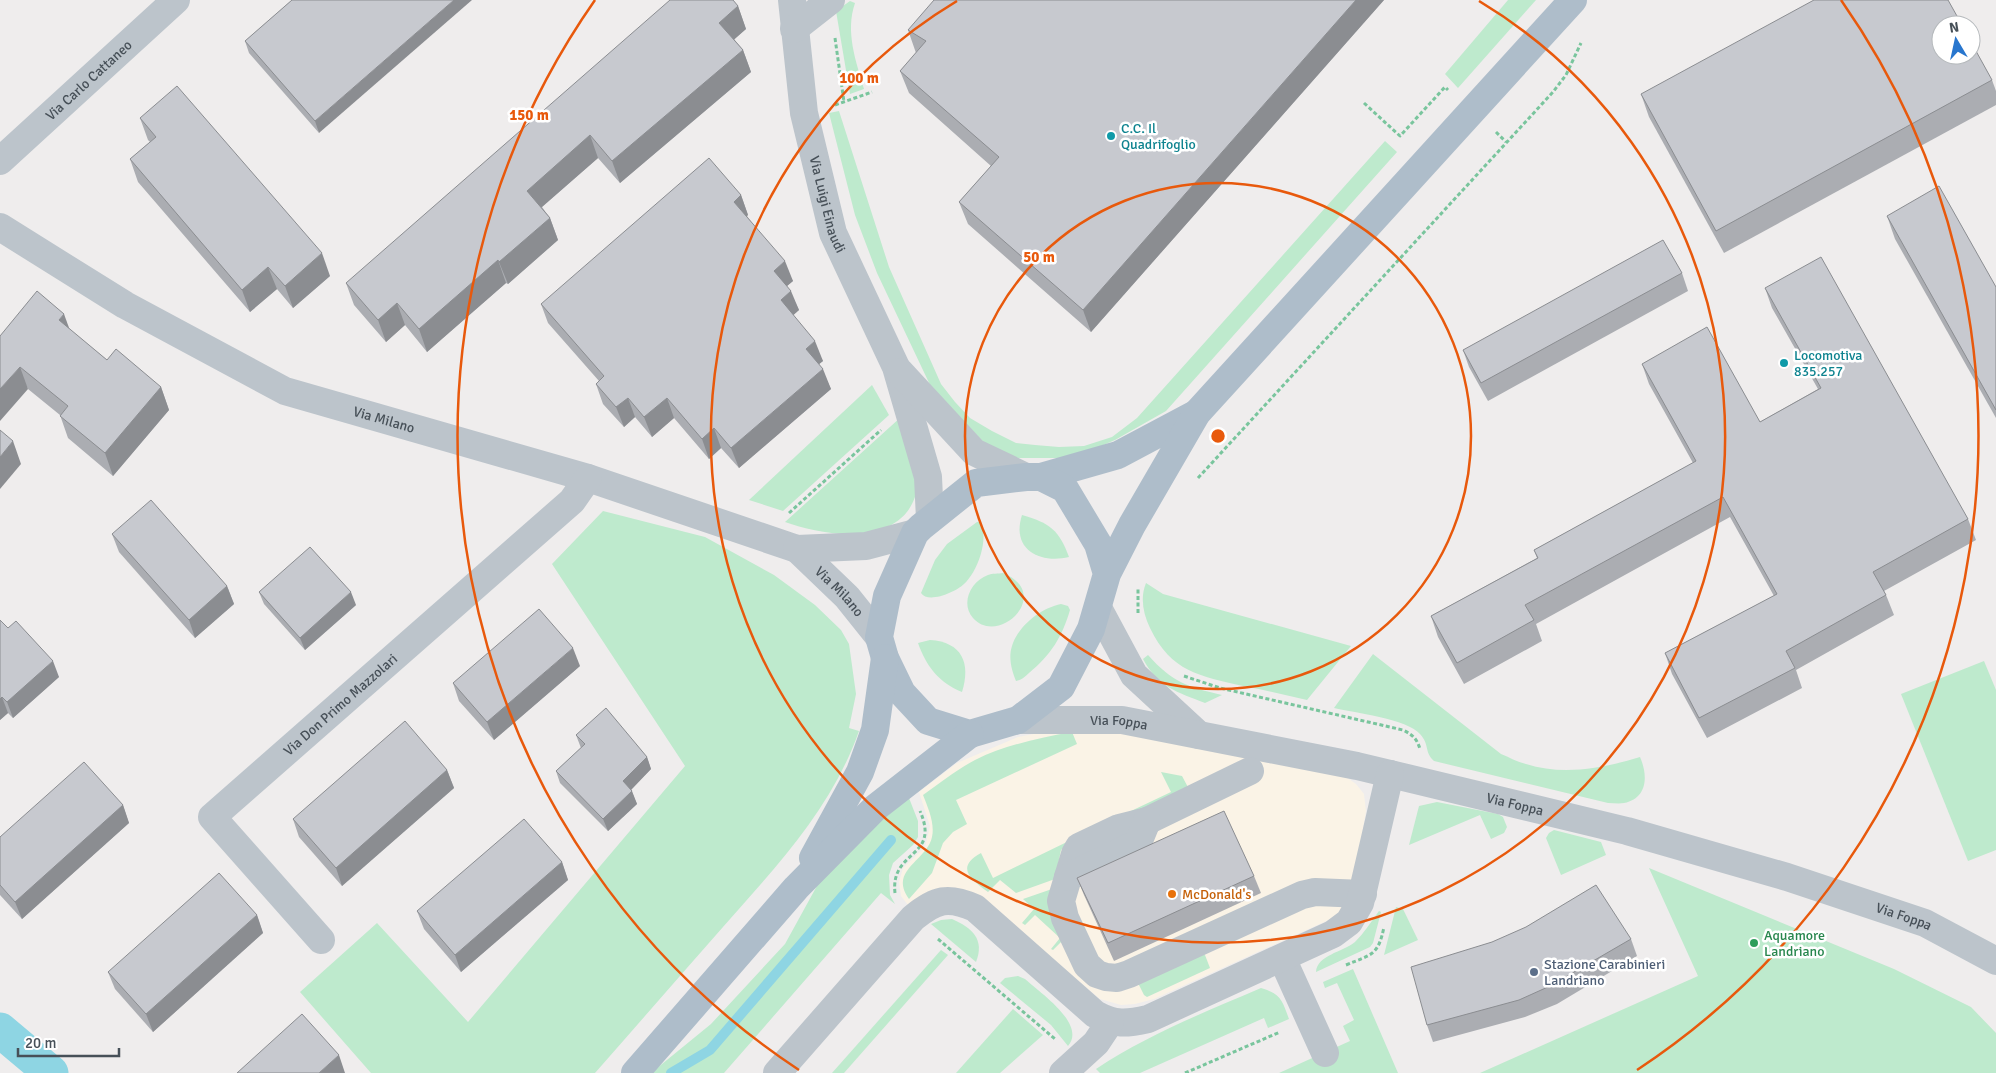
<svg xmlns="http://www.w3.org/2000/svg" width="1996" height="1073" font-family="Signika,sans-serif">
  <style>
    .commercial { fill: #faf3e6 }
    .green { fill: #beeacd }
    .lines { fill: none; stroke-linecap: round; stroke-linejoin: round }
    .stream { stroke: #8ed5e3; stroke-width: 10 }
    .canal { stroke: #8ed5e3; stroke-width: 35 }
    .path { stroke: #79c59d; stroke-width: 3; stroke-dasharray: 4 2.5; stroke-linecap: butt }
    .minor { stroke: #bcc4cb; stroke-width: 28 }
    .major { stroke: #aebdca; stroke-width: 28 }
    .wall { fill: #abadb2 }
    .shaded-wall { fill: #8b8d91 }
    .building { fill: #c7c9cf; stroke: #8b8d91 }
    .ring { fill: none; stroke: #e8590c; stroke-width: 2.5 }
    .culture-dot { fill: #0f9aa8; stroke: #fff; stroke-width: 2 }
    .food-dot { fill: #e8710a; stroke: #fff; stroke-width: 2 }
    .leisure-dot { fill: #2e9e5b; stroke: #fff; stroke-width: 2 }
    .service-dot { fill: #5c6f8a; stroke: #fff; stroke-width: 2 }
    .labels { text-anchor: middle; stroke-width: 5; stroke-linejoin: round; paint-order: stroke }
    .street-label { font-size: 14px; fill: #475058; stroke: #fff }
    .culture-label { font-size: 14px; fill: #0d838f; stroke: #fff; text-anchor: start }
    .food-label { font-size: 14px; fill: #c56008; stroke: #fff; text-anchor: start }
    .leisure-label { font-size: 14px; fill: #27864d; stroke: #fff; text-anchor: start }
    .service-label { font-size: 14px; fill: #4e5e75; stroke: #fff; text-anchor: start }
    .centre { fill: #e8590c; stroke: #fff; stroke-width: 2.5 }
    .ring-label { font-size: 15px; text-anchor: middle; font-weight: bold; fill: #e8590c; stroke: #fff; stroke-width: 5; stroke-linejoin: round; paint-order: stroke }
  </style>
  <rect width="100%" height="100%" fill="#efeded"/>
  <polygon class="commercial" points="1121,729 1346,777 1356,784 1364,794 1366,811 1353,887 1344,907 1333,918 1154,999 1135,1004 1121,1005 1100,999 980,897 958,888 932,891 908,905 901,896 899,882 903,868 925,847 930,826 919,792 957,763 1018,737 1044,732"/>
  <g class="green">
    <polygon points="1508,0 1536,0 1458,88 1445,74"/>
    <path d="M850,1L855,3C845,32 856,61 864,89L850,94L836,11Z"/>
    <polygon points="839,111 889,267 941,384 955,402 970,418 992,431 1016,443 1035,445 1059,447 1084,446 1112,437 1137,418 1385,141 1397,152 1166,411 1115,440 1085,453 1061,458 1017,458 992,451 931,387 877,273 855,215 829,113"/>
    <polygon points="872,385 889,415 783,511 749,500"/>
    <path d="M901,417C905,430 919,473 918,483C911,548 828,538 785,522Z"/>
    <path d="M603,511L705,537L774,575L815,605L841,630L849,644L856,694L849,728L859,731C832,808 776,867 723,927C680,976 638,1024 595,1073H371L300,992L377,923L468,1022L685,766L552,564Z"/>
    <path d="M1022,515C1050,523 1059,530 1069,557C1039,564 1011,549 1022,515Z"/>
    <path d="M977,522H980C990,538 977,573 964,584C956,592 928,604 921,593L935,560L947,544Z"/>
    <path d="M1003,573C1054,594 998,647 973,618C960,603 971,581 988,575C992,573 998,574 1003,573Z"/>
    <path d="M1146,583L1163,594L1351,646L1307,700C1286,695 1265,690 1243,686C1200,676 1171,672 1150,628C1143,613 1140,598 1146,583Z"/>
    <path d="M1061,604L1068,606L1070,610C1062,637 1051,655 1029,673C1025,677 1021,680 1016,681C1012,671 1008,658 1012,646C1018,626 1041,608 1061,604Z"/>
    <path d="M930,640C962,642 971,663 962,692C939,683 926,666 918,643Z"/>
    <path d="M1373,654L1501,754C1509,757 1517,762 1526,764C1563,776 1604,768 1640,757C1648,775 1648,798 1624,803C1619,804 1613,803 1608,803L1434,761C1424,752 1430,745 1420,734C1407,719 1356,713 1334,708Z"/>
    <path d="M1148,655C1172,682 1188,687 1222,695L1205,703C1177,692 1158,687 1143,659Z"/>
    <polygon points="1984,661 1996,690 1996,850 1968,861 1901,694"/>
    <path d="M1072,732L1077,744L956,800L967,824L953,832L943,843L932,873L909,899C888,870 927,861 932,837C935,823 928,808 923,795C940,783 956,770 975,760C1005,745 1039,738 1072,732Z"/>
    <polygon points="1161,772 1182,776 1190,791 1142,812 1131,811 1171,792"/>
    <polygon points="909,798 918,821 918,837 913,845 893,863 889,875 890,895 895,904 881,893 724,1073 651,1073 711,1024 785,944 818,884 878,823"/>
    <polygon points="1437,802 1498,814 1503,817 1507,827 1504,833 1491,839 1480,815 1409,845 1419,806"/>
    <polygon points="1554,830 1601,842 1606,855 1561,875 1546,838 1549,833"/>
    <path d="M1071,840L1061,850L1055,879L1016,893L1000,880L988,892C972,880 954,868 981,853L993,878Z"/>
    <polygon points="1649,868 1894,969 1971,1007 1996,1033 1996,1073 1480,1073 1698,976"/>
    <polygon points="1052,889 1063,940 1053,950 1051,949 1060,938 1035,915 1025,925 1022,923 1034,909 1023,899"/>
    <polygon points="1396,907 1403,909 1418,940 1384,955"/>
    <path d="M1379,911L1381,912L1373,943L1370,947L1316,972C1317,955 1343,952 1355,942C1364,933 1371,922 1379,911Z"/>
    <path d="M952,919C972,928 985,939 976,962L931,924L941,920Z"/>
    <polygon points="941,950 948,955 844,1073 832,1073"/>
    <polygon points="1201,953 1205,955 1210,968 1147,997 1144,995 1137,981"/>
    <polygon points="1353,969 1398,1073 1279,1073 1350,1041 1343,1026 1354,1020 1337,983 1325,988 1323,982"/>
    <path d="M1018,976L1025,979C1039,992 1087,1024 1068,1046L1051,1025L1000,983L1005,978Z"/>
    <path d="M1261,988C1281,994 1282,1000 1289,1019L1268,1028L1264,1018L1140,1073H1100L1096,1069C1147,1035 1205,1012 1261,988Z"/>
    <polygon points="1013,1009 1043,1035 1000,1073 956,1073"/>
  </g>
  <g class="lines">
    <polyline class="stream" points="671,1073 710,1050 891,840"/>
    <polyline class="canal" points="0,1030 51,1073"/>
    <g class="path">
      <polyline points="835,38 844,102"/>
      <polyline points="1364,103 1400,136 1445,87 1448,90"/>
      <polyline points="835,105 872,92"/>
      <polyline points="1496,132 1506,142"/>
      <polyline points="1198,478 1553,92 1566,75 1581,43"/>
      <polyline points="789,513 881,430"/>
      <polyline points="1138,613 1138,589"/>
      <path d="M1184,676L1220,688L1403,730C1413,735 1417,739 1420,749"/>
      <path d="M895,893C890,849 941,859 920,811"/>
      <polyline points="938,939 1055,1039"/>
      <path d="M1346,965C1372,954 1378,956 1384,927"/>
      <polyline points="1185,1073 1280,1032"/>
    </g>
    <g class="minor">
      <path id="s1" d="M792,0L804,113L833,233L896,367L928,477L930,519"/>
      <polyline points="794,29 831,0"/>
      <path id="s2" d="M0,161L176,0"/>
      <path id="s3" d="M0,227L125,305L285,391L588,478L797,549L866,546L915,533"/>
      <polyline points="900,372 974,452 1026,477"/>
      <path id="s4" d="M797,549L847,597L879,637"/>
      <polyline points="1098,608 1134,675 1199,735"/>
      <path id="s5" d="M1018,720H1122L1357,766L1627,831L1787,877L1925,923L1996,961"/>
      <polyline points="1250,771 1147,821 1119,828 1079,847 1075,854 1061,901 1065,918 1087,965 1097,974 1106,977 1117,978 1129,974 1302,895 1315,892 1363,894"/>
      <polyline points="1068,877 1138,843 1147,821"/>
      <path id="s6" d="M321,940L212,817L572,501L588,478"/>
      <polyline points="1282,958 1325,1053"/>
      <path d="M777,1073L913,918C936,899 948,896 975,908L1095,1014C1115,1025 1126,1024 1148,1019L1333,934L1349,922L1360,903L1390,774"/>
      <polyline points="1063,1073 1096,1043 1110,1022"/>
    </g>
    <g class="major">
      <polyline points="1041,477 1118,455 1197,413"/>
      <polyline points="1107,574 1098,544 1065,489 1041,477 1026,477 976,483 921,527 915,533 887,596 879,637 885,658 902,693 928,721 970,734 1018,720 1061,687 1091,629 1107,574 1132,525 1197,413 1573,0"/>
      <polyline points="813,858 860,772 875,730 885,658"/>
      <polyline points="635,1073 796,888 875,808 970,734"/>
    </g>
  </g>
  <g class="wall">
    <polygon points="292,0 319,133 249,53 245,41"/>
    <polygon points="1384,0 1091,332 968,224 959,202 991,166 909,93 900,71 916,53 908,30"/>
    <polygon points="738,6 746,29 734,39 743,50 751,72 620,183 598,158 542,207 550,218 558,240 508,284 506,283 427,352 405,325 386,342 354,305 346,283"/>
    <polygon points="1992,80 1996,91 1996,105 1724,253 1649,117 1641,94"/>
    <polygon points="140,118 330,276 293,308 277,289 250,312 138,182 130,159 150,142 148,140"/>
    <polygon points="741,195 748,215 747,216 793,281 787,286 799,310 793,315 823,361 819,364 831,389 739,468 721,448 709,459 674,418 652,437 635,417 624,427 603,404 596,384 599,381 548,323 541,304"/>
    <polygon points="1887,216 1996,287 1996,418 1895,239"/>
    <polygon points="1682,273 1688,291 1488,401 1469,367 1463,350"/>
    <polygon points="1765,288 1968,519 1976,540 1884,591 1886,595 1894,615 1796,670 1802,688 1707,738 1672,674 1665,653 1774,596 1730,517 1536,624 1542,641 1464,684 1438,637 1431,616 1537,558 1534,550 1693,463 1649,384 1642,364 1760,422 1818,389 1772,308"/>
    <polygon points="70,330 107,360 161,387 169,410 113,476 68,438 60,415 28,389 0,336"/>
    <polygon points="112,534 227,586 234,604 195,638 119,552"/>
    <polygon points="259,592 356,605 305,650 264,604"/>
    <polygon points="0,620 8,628 59,677 13,718 8,713 0,720"/>
    <polygon points="580,666 494,740 459,701 453,683"/>
    <polygon points="576,735 647,757 651,769 631,790 637,804 608,831 560,783 556,771 581,748"/>
    <polygon points="447,770 454,788 342,886 299,837 293,819"/>
    <polygon points="123,805 129,823 22,919 0,895 0,837"/>
    <polygon points="562,862 568,880 461,972 424,929 417,911"/>
    <polygon points="1254,876 1261,893 1114,961 1084,895 1077,878"/>
    <polygon points="257,915 263,933 153,1032 115,989 108,972"/>
    <polygon points="1631,939 1637,956 1557,1004 1525,1017 1433,1042 1427,1025"/>
  </g>
  <g class="shaded-wall">
    <polygon points="454,0 472,0 319,133 315,121"/>
    <polygon points="1356,0 1384,0 1091,332 1083,310"/>
    <polygon points="738,6 746,29 728,45 719,23"/>
    <polygon points="743,50 751,72 620,183 612,161"/>
    <polygon points="590,135 598,158 535,213 527,191"/>
    <polygon points="741,195 748,215 741,221 734,202"/>
    <polygon points="550,218 558,240 508,284 499,262"/>
    <polygon points="322,253 330,276 293,308 285,286"/>
    <polygon points="498,260 506,283 427,352 419,329"/>
    <polygon points="785,261 793,281 781,291 774,271"/>
    <polygon points="268,267 277,289 250,312 242,290"/>
    <polygon points="791,291 799,310 788,320 781,300"/>
    <polygon points="397,303 405,325 386,342 378,320"/>
    <polygon points="64,314 72,336 59,320"/>
    <polygon points="815,341 823,361 813,369 806,349"/>
    <polygon points="20,367 28,389 0,421 0,389"/>
    <polygon points="823,369 831,389 739,468 731,448"/>
    <polygon points="161,387 169,410 113,476 105,453"/>
    <polygon points="628,398 635,417 624,427 616,407"/>
    <polygon points="667,398 674,418 652,437 644,417"/>
    <polygon points="714,428 721,448 709,459 702,439"/>
    <polygon points="13,441 21,464 0,489 0,457"/>
    <polygon points="227,586 234,604 195,638 189,620"/>
    <polygon points="351,592 356,605 305,650 300,638"/>
    <polygon points="573,648 580,666 494,740 487,722"/>
    <polygon points="53,661 59,677 13,718 7,702"/>
    <polygon points="2,697 8,713 0,720 0,699"/>
    <polygon points="647,757 651,769 627,794 623,781"/>
    <polygon points="447,770 454,788 342,886 336,868"/>
    <polygon points="632,791 637,804 608,831 603,819"/>
    <polygon points="123,805 129,823 22,919 15,902"/>
    <polygon points="562,862 568,880 461,972 455,955"/>
    <polygon points="257,915 263,933 153,1032 146,1014"/>
    <polygon points="339,1055 345,1073 319,1073"/>
  </g>
  <g class="building">
    <polygon points="292,0 454,0 315,121 245,41"/>
    <polygon points="670,0 733,0 738,6 719,23 743,50 612,161 590,135 527,191 550,218 499,262 498,260 419,329 397,303 378,320 346,283"/>
    <polygon points="934,0 1356,0 1083,310 959,202 999,157 900,71 926,41 908,30"/>
    <polygon points="1814,0 1948,0 1962,25 1941,25 1941,55 1971,55 1971,42 1992,80 1716,231 1641,94"/>
    <polygon points="177,86 322,253 285,286 268,267 242,290 130,159 156,137 140,118"/>
    <polygon points="709,158 741,195 734,202 785,261 774,271 791,291 781,300 815,341 806,349 823,369 731,448 714,428 702,439 667,398 644,417 628,398 616,407 596,384 604,376 541,304"/>
    <polygon points="1939,186 1996,287 1996,410 1887,216"/>
    <polygon points="1663,240 1682,273 1481,383 1463,350"/>
    <polygon points="1821,257 1968,519 1873,572 1886,595 1786,651 1795,668 1699,718 1665,653 1777,594 1723,497 1525,605 1534,620 1457,663 1431,616 1538,558 1534,550 1696,461 1642,364 1707,327 1760,422 1821,388 1765,288"/>
    <polygon points="37,291 64,314 59,320 107,360 116,349 161,387 105,453 60,416 68,406 20,367 0,389 0,336"/>
    <polygon points="0,430 13,441 0,457"/>
    <polygon points="151,500 227,586 189,620 112,534"/>
    <polygon points="310,547 351,592 300,638 259,592"/>
    <polygon points="539,609 573,648 487,722 453,683"/>
    <polygon points="0,620 8,628 16,621 53,661 7,702 2,697 0,699"/>
    <polygon points="606,708 647,757 623,781 632,791 603,819 556,771 585,744 576,735"/>
    <polygon points="405,721 447,770 336,868 293,819"/>
    <polygon points="84,762 123,805 15,902 0,885 0,837"/>
    <polygon points="1224,811 1254,876 1108,943 1077,878"/>
    <polygon points="524,819 562,862 455,955 417,911"/>
    <polygon points="219,873 257,915 146,1014 108,972"/>
    <polygon points="1596,885 1631,939 1550,986 1519,1000 1427,1025 1411,967 1492,942 1526,927"/>
    <polygon points="302,1014 339,1055 319,1073 237,1073"/>
  </g>
  <g class="ring">
    <circle cx="1218" cy="436" r="253"/>
    <path d="M1479 1A507 507 0 1 1 957 1"/>
    <path d="M799 1070A760 760 0 0 1 595 0M1841 0A760 760 0 0 1 1637 1070"/>
  </g>
  <g class="culture-dot">
    <circle cx="1111" cy="136" r="5"/>
    <circle cx="1784" cy="363" r="5"/>
  </g>
  <circle class="food-dot" cx="1172" cy="894" r="5"/>
  <circle class="leisure-dot" cx="1754" cy="943" r="5"/>
  <circle class="service-dot" cx="1534" cy="972" r="5"/>
  <g class="labels">
    <g class="street-label">
      <text dy="5" stroke="none"><textPath href="#s2" startOffset="120">Via Carlo Cattaneo</textPath></text>
      <text dy="5" stroke="none"><textPath href="#s1" startOffset="208">Via Luigi Einaudi</textPath></text>
      <text dy="5" stroke="none"><textPath href="#s3" startOffset="432">Via Milano</textPath></text>
      <text dy="5" stroke="none"><textPath href="#s4" startOffset="60">Via Milano</textPath></text>
      <text dy="5" stroke="none"><textPath href="#s6" startOffset="335">Via Don Primo Mazzolari</textPath></text>
      <text dy="5" stroke="none"><textPath href="#s5" startOffset="101">Via Foppa</textPath></text>
      <text dy="5" stroke="none"><textPath href="#s5" startOffset="506">Via Foppa</textPath></text>
      <text dy="5" stroke="none"><textPath href="#s5" startOffset="911">Via Foppa</textPath></text>
    </g>
    <g class="culture-label">
      <text x="1121" y="133">C.C. Il<tspan x="1121" dy="16">Quadrifoglio</tspan></text>
      <text x="1794" y="360">Locomotiva<tspan x="1794" dy="16">835.257</tspan></text>
    </g>
    <g class="food-label">
      <text x="1182" y="899">McDonald's</text>
    </g>
    <g class="leisure-label">
      <text x="1764" y="940">Aquamore<tspan x="1764" dy="16">Landriano</tspan></text>
    </g>
    <g class="service-label">
      <text x="1544" y="969">Stazione Carabinieri<tspan x="1544" dy="16">Landriano</tspan></text>
    </g>
  </g>
  <circle cx="1218" cy="436" r="8" class="centre"/>
  <g class="ring-label">
    <text x="859" y="83">100 m</text>
    <text x="529" y="120">150 m</text>
    <text x="1039" y="262">50 m</text>
  </g>
  <g transform="translate(1956 40) rotate(351)"><circle r="24" fill="#ffffff" stroke="#b5b9bc"/>
  <path d="M0-4L9 19L0 12L-9 19Z" fill="#2876ce"/>
  <text y="-8" font-size="14" font-weight="bold" text-anchor="middle" fill="#475058">N</text>
  </g>
  <path d="M18 1048v8h101v-8" fill="none" stroke="#475058" stroke-width="2.5"/>
  <text x="25" y="1048" font-size="15" fill="#475058" stroke="#ffffff" stroke-width="4" paint-order="stroke">20 m</text>
</svg>
